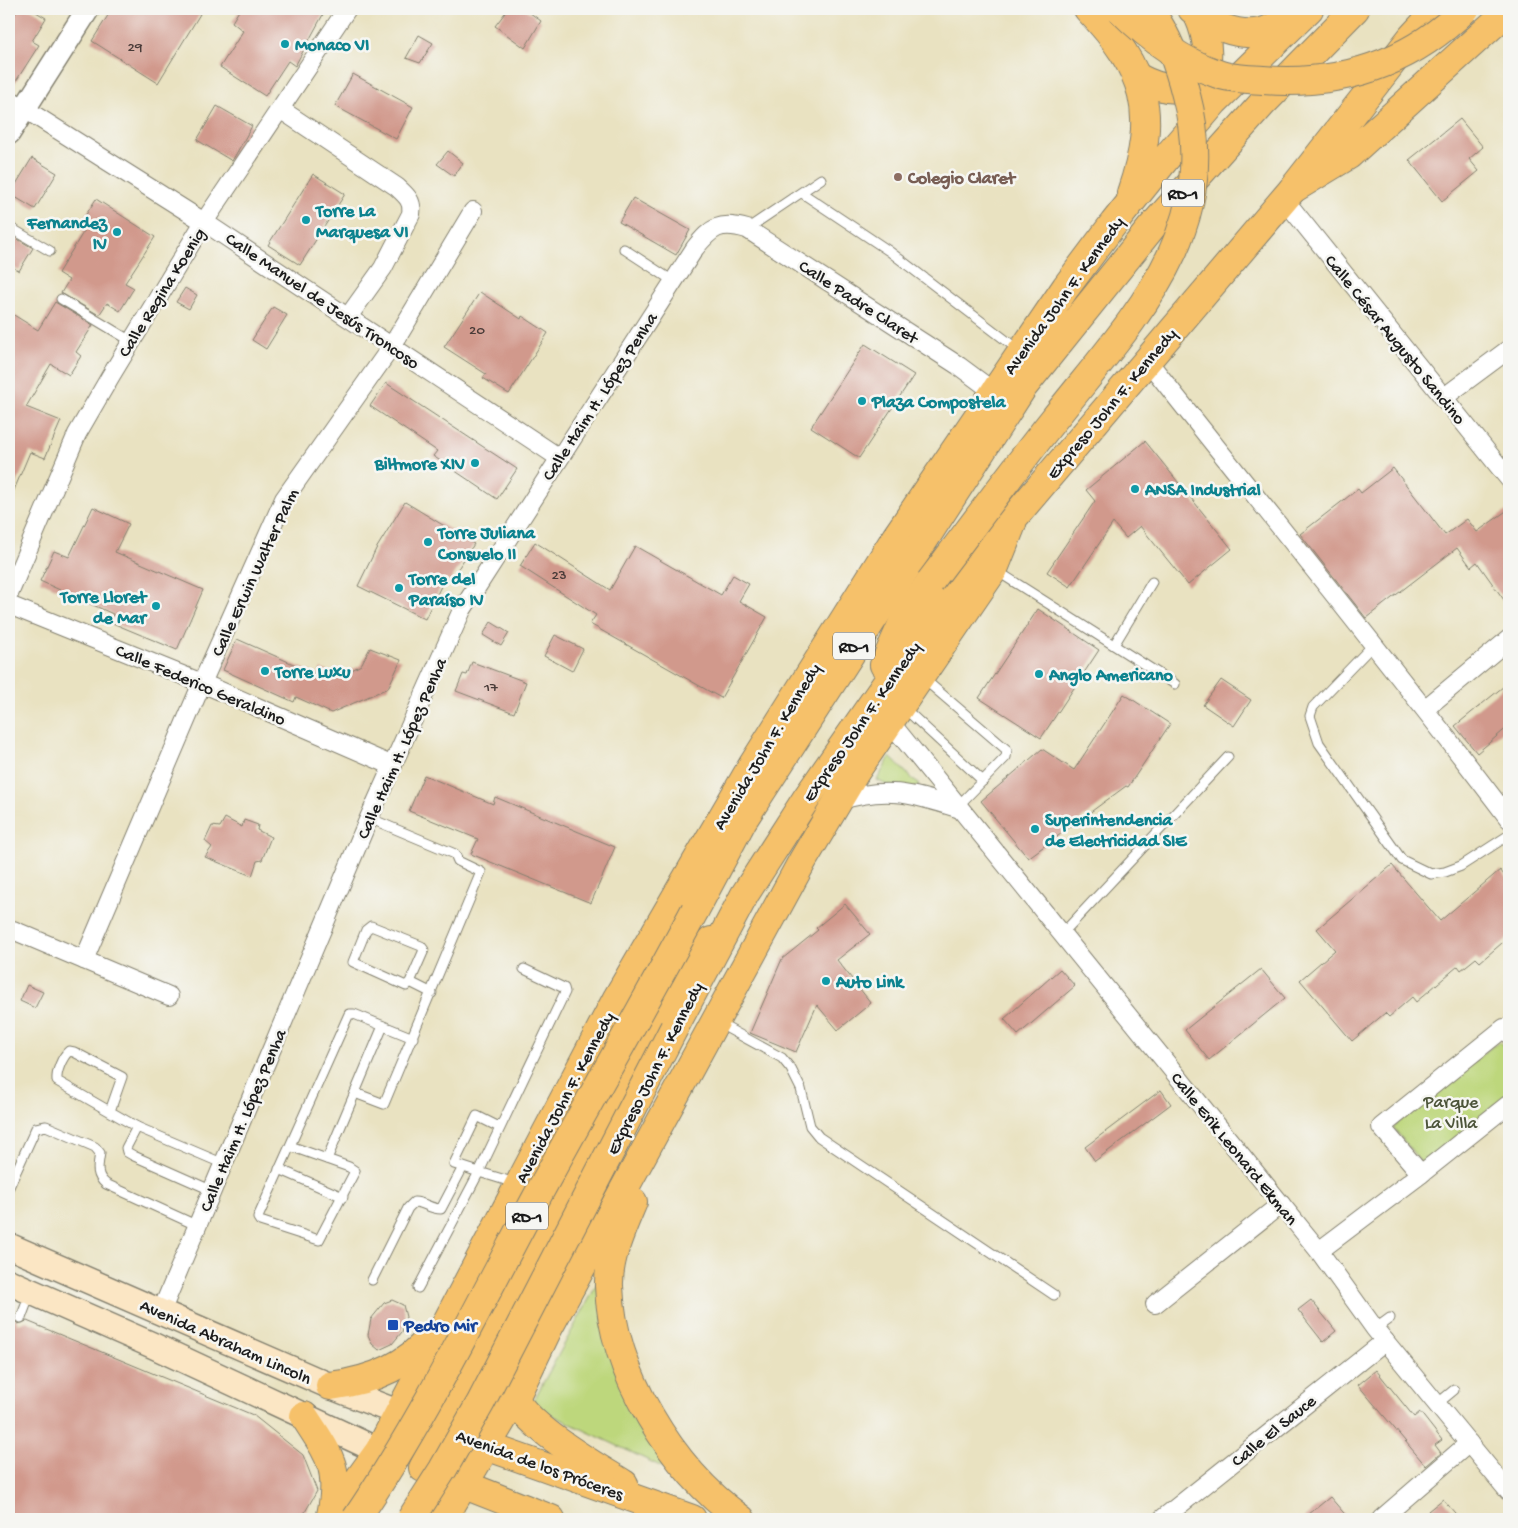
<svg xmlns="http://www.w3.org/2000/svg" width="1518" height="1528" font-family="'Gochi Hand',sans-serif">
  <style>
    .green { fill: #bdd77c; stroke: #6c7a4c }
    .building { fill: #d1998c }
    .lines { fill: none; stroke-linecap: round; stroke-linejoin: round }
    .service-casing { stroke: #827f6e; stroke-width: 11 }
    .minor-casing { stroke: #827f6e; stroke-width: 20 }
    .tertiary-casing { stroke: #827f6e; stroke-width: 25 }
    .secondary-casing { stroke: #827f6e; stroke-width: 28 }
    .primary-casing { stroke: #827f6e; stroke-width: 30 }
    .trunk-casing { stroke: #827f6e; stroke-width: 30 }
    .service { stroke: #fff; stroke-width: 9 }
    .minor { stroke: #fff; stroke-width: 18 }
    .tertiary { stroke: #fff; stroke-width: 22 }
    .secondary { stroke: #fbe6c4; stroke-width: 25 }
    .primary { stroke: #f6c16b; stroke-width: 28 }
    .trunk { stroke: #f6c16b; stroke-width: 28 }
    .trunk-bridge-casing { stroke: #827f6e; stroke-width: 30; stroke-linecap: butt }
    .trunk-bridge { stroke: #f6c16b; stroke-width: 28 }
    .culture-dot { fill: #0f9aa8; stroke: #f6f6f2; stroke-width: 2 }
    .education-dot { fill: #8d6e63; stroke: #f6f6f2; stroke-width: 2 }
    .transit-dot { fill: #1a4fb4; stroke: #f6f6f2; stroke-width: 2 }
    .labels { text-anchor: middle; stroke-width: 5; stroke-linejoin: round; paint-order: stroke }
    .number-label { font-size: 15px; fill: #493b38 }
    .shield { fill: #f6f6f2; stroke: #5d5d5c; stroke-width: 1 }
    .shield-label { font-size: 16px; font-weight: bold; fill: #1c1c1c }
    .culture-label { font-size: 18px; font-weight: bold; fill: #0d838f; stroke: #f6f6f2; text-anchor: start }
    .education-label { font-size: 18px; font-weight: bold; fill: #785e54; stroke: #f6f6f2; text-anchor: start }
    .street-label { font-size: 18px; fill: #1c1c1c; stroke: #f6f6f2 }
    .park-label { font-size: 18px; fill: #4c5439; stroke: #f6f6f2 }
    .transit-label { font-size: 18px; font-weight: bold; fill: #164399; stroke: #f6f6f2; text-anchor: start }
  </style>
  <rect width="100%" height="100%" fill="#f6f6f2"/>
  <filter id="ink" filterUnits="userSpaceOnUse"><feTurbulence type="fractalNoise" baseFrequency=".02" numOctaves="2"/><feDisplacementMap in="SourceGraphic" scale="10" xChannelSelector="R" yChannelSelector="G"/><feConvolveMatrix kernelMatrix="1 2 1 2 8 2 1 2 1" color-interpolation-filters="sRGB"/></filter>
  <filter id="wash" filterUnits="userSpaceOnUse"><feTurbulence type="fractalNoise" baseFrequency=".0096" numOctaves="4" result="noise"/><feDisplacementMap in="SourceGraphic" scale="20" xChannelSelector="R" yChannelSelector="G"/><feGaussianBlur stdDeviation="1.12" result="paint"/><feColorMatrix in="noise" values="0 0 0 0 0 0 0 0 0 0 0 0 0 0 0 0 0 1.4 0 .05"/><feComposite in="paint" operator="in"/></filter>
  <g filter="url(#wash)">
    <rect width="100%" height="100%" fill="#e9e2c1"/>
    <g class="green">
      <path d="M890,757L919,785C905,796 890,787 877,780Z"/>
      <polygon points="1499,1041 1509,1053 1509,1094 1423,1165 1393,1127"/>
      <polygon points="600,1279 675,1473 531,1405"/>
    </g>
    <g id="blocks">
      <g class="building">
        <polygon points="18,9 31,9 46,18 32,41 39,45 11,89 9,88 9,24"/>
        <polygon points="112,9 192,9 200,14 158,83 92,41"/>
        <polygon points="240,9 326,9 295,66 288,61 265,96 220,67 243,31 232,22"/>
        <polygon points="508,9 525,9 541,21 525,48 495,26"/>
        <polygon points="419,35 433,43 420,63 406,58"/>
        <polygon points="353,74 413,107 396,139 335,106"/>
        <polygon points="217,106 252,126 232,161 197,140"/>
        <polygon points="1460,119 1483,147 1469,159 1479,171 1442,201 1409,160"/>
        <polygon points="448,151 463,163 454,176 437,164"/>
        <polygon points="32,158 57,173 35,209 10,194"/>
        <polygon points="313,174 345,194 300,265 268,245"/>
        <polygon points="633,198 690,230 676,255 619,222"/>
        <polygon points="96,199 155,237 125,283 134,288 120,311 107,303 99,315 61,293 69,280 58,273 84,231 78,227"/>
        <polygon points="9,234 33,248 19,271 9,265"/>
        <polygon points="185,288 197,295 189,309 176,302"/>
        <polygon points="480,292 521,319 522,316 548,333 509,394 483,378 486,374 444,347"/>
        <polygon points="55,302 93,325 76,352 81,356 69,375 51,364 26,407 61,421 45,458 30,452 9,502 9,312 38,330"/>
        <polygon points="273,307 287,315 266,349 252,340"/>
        <polygon points="865,344 914,375 859,458 811,427"/>
        <polygon points="386,383 517,469 497,499 433,456 437,451 370,406"/>
        <polygon points="1145,441 1232,549 1188,585 1140,526 1126,538 1113,523 1070,587 1047,572 1095,501 1086,490"/>
        <polygon points="1393,468 1445,535 1467,519 1477,532 1509,509 1509,607 1477,562 1471,567 1457,548 1366,618 1300,534 1358,489 1361,493"/>
        <polygon points="405,502 474,544 450,581 445,578 425,619 358,586 376,549"/>
        <polygon points="93,507 129,524 115,552 203,590 177,650 110,622 113,614 40,581 54,551 69,557"/>
        <polygon points="535,542 610,590 635,546 721,595 733,575 749,584 739,601 767,617 721,698 590,624 596,615 520,566"/>
        <polygon points="1038,609 1099,650 1041,738 979,698"/>
        <polygon points="491,622 509,633 501,646 483,635"/>
        <polygon points="555,635 583,649 572,671 544,656"/>
        <polygon points="237,639 318,675 321,669 341,676 361,665 370,648 401,660 388,688 331,713 296,697 294,702 223,670"/>
        <polygon points="472,662 526,682 514,713 456,691 463,674 467,675"/>
        <polygon points="1221,680 1251,700 1234,726 1203,705"/>
        <polygon points="1509,682 1509,726 1477,753 1455,726"/>
        <polygon points="1124,694 1170,724 1128,787 1126,786 1028,858 981,801 1042,749 1074,770"/>
        <polygon points="424,775 493,804 495,797 615,847 591,903 471,854 478,839 409,811"/>
        <polygon points="225,818 242,827 244,820 258,825 257,830 271,837 262,860 257,861 252,876 205,857 212,847 205,841 212,826 220,827"/>
        <polygon points="1392,865 1440,921 1500,870 1509,881 1509,937 1480,962 1476,958 1461,970 1458,966 1416,1002 1412,997 1389,1017 1385,1013 1352,1041 1300,980 1335,950 1317,929"/>
        <polygon points="845,904 870,934 837,960 871,1003 838,1030 817,1005 796,1052 750,1033 782,959 818,930 816,928"/>
        <polygon points="1060,969 1075,986 1018,1035 1004,1019"/>
        <polygon points="1261,969 1285,998 1209,1060 1185,1030"/>
        <polygon points="27,985 43,992 35,1008 20,1001"/>
        <polygon points="1161,1090 1171,1104 1095,1161 1085,1147"/>
        <polygon points="392,1300 403,1305 406,1317 402,1332 392,1344 379,1350 372,1344 368,1335 371,1319 384,1303"/>
        <polygon points="1311,1300 1336,1331 1323,1342 1298,1310"/>
        <polygon points="9,1313 15,1316 18,1324 27,1321 253,1415 303,1455 317,1491 301,1519 9,1519"/>
        <polygon points="1376,1370 1414,1417 1420,1412 1442,1440 1435,1445 1441,1453 1426,1466 1358,1385"/>
        <polygon points="1330,1497 1349,1519 1303,1519"/>
        <polygon points="1443,1499 1460,1519 1435,1519 1428,1511"/>
      </g>
    </g>
  </g>
  <g filter="url(#ink)">
    <use href="#blocks" fill-opacity="0" stroke="#827f6e" stroke-width="1"/>
    <g class="lines">
      <defs>
        <g id="service">
          <polyline points="802,193 889,251 1020,351"/>
          <polyline points="9,227 50,251"/>
          <polyline points="747,229 821,179"/>
          <polyline points="624,249 673,281"/>
          <polyline points="61,299 131,341"/>
          <polyline points="997,571 1175,684"/>
          <polyline points="1114,645 1152,582"/>
          <polyline points="1373,645 1313,707 1310,716 1319,743 1402,860 1431,874 1445,872 1461,866 1509,835"/>
          <polyline points="924,679 1007,750 1006,757 957,807"/>
          <polyline points="902,706 983,781"/>
          <polyline points="1061,935 1228,757"/>
          <polyline points="410,982 406,986 353,962 366,930 371,926 421,946 424,950 410,982 432,993"/>
          <polyline points="718,1023 782,1058 791,1069 801,1089 810,1126 819,1137 1054,1295"/>
          <polyline points="355,1093 384,1104 481,872 458,861 455,854 369,818"/>
          <path d="M110,1111L122,1077L74,1052L69,1051C62,1057 56,1072 57,1081L137,1127"/>
          <polyline points="499,1127 477,1116 454,1164 479,1172 565,992 564,988 524,969"/>
          <polyline points="290,1146 349,1167 355,1171 319,1240 260,1221 258,1218 259,1215 349,1014 354,1014 413,1038"/>
          <polyline points="327,1159 383,1026"/>
          <polyline points="279,1169 343,1197"/>
          <path d="M9,1187L36,1128L46,1126L95,1147L100,1153C98,1166 95,1175 106,1184L198,1226"/>
          <polyline points="213,1191 134,1156 127,1152 126,1148 137,1127 224,1164"/>
          <path d="M372,1280L408,1208L414,1202C425,1202 429,1209 441,1209L463,1167"/>
          <polyline points="418,1288 479,1172 515,1183"/>
          <polyline points="21,1318 30,1294"/>
          <polyline points="1375,1329 1390,1318"/>
          <polyline points="1437,1404 1454,1390"/>
        </g>
        <g id="minor">
          <polyline points="9,99 204,222 558,457"/>
          <path d="M280,109L397,187C407,196 413,201 411,214L383,268L348,317"/>
          <polyline points="1284,199 1509,479"/>
          <path d="M1147,360C1268,513 1392,664 1509,819"/>
          <polyline points="1443,398 1509,349"/>
          <polyline points="9,594 77,434 110,377 204,222 347,9"/>
          <polyline points="9,605 202,683 393,766"/>
          <polyline points="1426,708 1509,639"/>
          <polyline points="890,722 1319,1251 1375,1329 1509,1492"/>
          <path d="M838,801C885,786 911,793 957,808"/>
          <polyline points="13,930 169,996"/>
          <polyline points="84,960 202,683 284,499 392,346 473,211"/>
          <polyline points="1421,1174 1381,1127 1504,1028 1509,1034"/>
          <polyline points="1319,1251 1421,1174 1509,1104"/>
          <polyline points="1155,1304 1281,1204"/>
          <path d="M161,1312L369,818L462,610L695,248C712,227 720,221 747,229L959,366L994,392"/>
          <polyline points="1162,1519 1385,1341"/>
          <polyline points="1381,1519 1469,1443"/>
        </g>
        <polyline id="tertiary" points="9,133 88,9"/>
        <g id="secondary">
          <polyline points="9,1246 330,1386 399,1413"/>
          <polyline points="9,1282 152,1345 379,1451"/>
        </g>
        <g id="primary">
          <path d="M1088,9C1146,70 1159,112 1131,193"/>
          <path d="M1192,9C1209,25 1238,37 1261,32C1272,30 1280,23 1289,17"/>
          <path d="M1137,77C1196,109 1223,72 1198,15"/>
          <polyline points="1293,189 1349,155 1509,10"/>
          <path d="M633,1202C622,1228 608,1258 609,1286C612,1373 672,1469 741,1519"/>
          <path d="M508,1385C518,1423 591,1463 624,1484"/>
          <path d="M330,1386C369,1381 406,1368 431,1336"/>
          <path d="M304,1416C329,1455 341,1467 331,1515"/>
          <polyline points="472,1441 692,1519"/>
          <polyline points="423,1468 657,1014 711,941"/>
          <polyline points="447,1478 551,1519"/>
          <polyline points="330,1519 379,1451 617,998 752,766 896,537 1066,287 1114,223 1171,152 1214,102 1309,9"/>
          <polyline points="443,1519 514,1400 549,1327 803,860 856,771 994,569 1012,524"/>
        </g>
        <g id="trunk">
          <polyline points="959,447 991,417"/>
          <polyline points="884,665 905,618 930,582"/>
          <polyline points="695,910 743,820 1023,387 1151,228 1263,103 1355,9"/>
          <polyline points="674,1028 745,894 806,799 920,635 1016,515 1292,190 1412,37 1438,9"/>
        </g>
      </defs>
      <use href="#service" class="service-casing"/>
      <use href="#minor" class="minor-casing"/>
      <use href="#tertiary" class="tertiary-casing"/>
      <use href="#secondary" class="secondary-casing"/>
      <use href="#primary" class="primary-casing"/>
      <use href="#trunk" class="trunk-casing"/>
      <use href="#service" class="service"/>
      <use href="#minor" class="minor"/>
      <use href="#tertiary" class="tertiary"/>
      <use href="#secondary" class="secondary"/>
      <use href="#primary" class="primary"/>
      <use href="#trunk" class="trunk"/>
      <defs>
        <g id="trunk-bridge">
          <path d="M1120,9C1148,37 1180,61 1218,74C1231,79 1249,79 1263,80C1341,86 1409,64 1465,9"/>
          <path d="M930,582C971,528 1011,473 1054,419C1131,321 1223,232 1186,95C1178,63 1168,36 1149,9"/>
          <path d="M356,1519C423,1420 476,1311 532,1206C585,1107 642,1010 695,910"/>
          <polyline points="411,1519 443,1469 481,1402 674,1028"/>
        </g>
      </defs>
      <use href="#trunk-bridge" class="trunk-bridge-casing"/>
      <use href="#trunk-bridge" class="trunk-bridge"/>
    </g>
  </g>
  <g class="culture-dot">
    <circle cx="285" cy="44" r="5"/>
    <circle cx="306" cy="220" r="5"/>
    <circle cx="117" cy="232" r="5"/>
    <circle cx="862" cy="401" r="5"/>
    <circle cx="475" cy="463" r="5"/>
    <circle cx="1135" cy="489" r="5"/>
    <circle cx="428" cy="542" r="5"/>
    <circle cx="399" cy="588" r="5"/>
    <circle cx="156" cy="606" r="5"/>
    <circle cx="265" cy="671" r="5"/>
    <circle cx="1039" cy="674" r="5"/>
    <circle cx="1035" cy="829" r="5"/>
    <circle cx="826" cy="981" r="5"/>
  </g>
  <circle class="education-dot" cx="898" cy="177" r="5"/>
  <rect class="transit-dot" x="387" y="1319" width="12" height="12" rx="2.5"/>
  <g class="labels">
    <g class="number-label">
      <text x="135" y="51">29</text>
      <text x="477" y="334">20</text>
      <text x="559" y="579">23</text>
      <text x="491" y="691">17</text>
    </g>
    <g class="shield">
      <rect x="1162" y="179.5" width="42" height="27" rx="4"/>
      <rect x="833" y="632.5" width="42" height="27" rx="4"/>
      <rect x="506" y="1202.5" width="42" height="27" rx="4"/>
    </g>
    <g class="shield-label">
      <text x="1183" y="199">RD-1</text>
      <text x="854" y="652">RD-1</text>
      <text x="527" y="1222">RD-1</text>
    </g>
    <g class="culture-label">
      <text x="295" y="50">Monaco VI</text>
      <text x="316" y="216">Torre La<tspan x="316" dy="21">Marquesa VI</tspan></text>
      <text x="107" y="228" text-anchor="end">Fernandez<tspan x="107" dy="21">IV</tspan></text>
      <text x="872" y="407">Plaza Compostela</text>
      <text x="465" y="469" text-anchor="end">Biltmore XIV</text>
      <text x="1145" y="495">ANSA Industrial</text>
      <text x="438" y="538">Torre Juliana<tspan x="438" dy="21">Consuelo II</tspan></text>
      <text x="409" y="584">Torre del<tspan x="409" dy="21">Paraíso IV</tspan></text>
      <text x="146" y="602" text-anchor="end">Torre Lloret<tspan x="146" dy="21">de Mar</tspan></text>
      <text x="275" y="677">Torre Luxu</text>
      <text x="1049" y="680">Anglo Americano</text>
      <text x="1045" y="825">Superintendencia<tspan x="1045" dy="21">de Electricidad SIE</tspan></text>
      <text x="836" y="987">Auto Link</text>
    </g>
    <g class="education-label">
      <text x="908" y="183">Colegio Claret</text>
    </g>
    <g class="street-label">
      <text transform="translate(161 292) rotate(-58)" y="6">Calle Regina Koenig</text>
      <text transform="translate(1063 295) rotate(-54)" y="6">Avenida John F. Kennedy</text>
      <text transform="translate(323 300) rotate(34)" y="6">Calle Manuel de Jesús Troncoso</text>
      <text transform="translate(859 301) rotate(33)" y="6">Calle Padre Claret</text>
      <text transform="translate(1396 339) rotate(51)" y="6">Calle César Augusto Sandino</text>
      <text transform="translate(599 396) rotate(-57)" y="6">Calle Haim H. López Penha</text>
      <text transform="translate(1111 403) rotate(-50)" y="6">Expreso John F. Kennedy</text>
      <text transform="translate(254 572) rotate(-65)" y="6">Calle Erwin Walter Palm</text>
      <text transform="translate(201 684) rotate(23)" y="6">Calle Federico Geraldino</text>
      <text transform="translate(861 721) rotate(-55)" y="6">Expreso John F. Kennedy</text>
      <text transform="translate(766 746) rotate(-59)" y="6">Avenida John F. Kennedy</text>
      <text transform="translate(401 748) rotate(-66)" y="6">Calle Haim H. López Penha</text>
      <text transform="translate(654 1068) rotate(-63)" y="6">Expreso John F. Kennedy</text>
      <text transform="translate(564 1097) rotate(-62)" y="6">Avenida John F. Kennedy</text>
      <text transform="translate(242 1120) rotate(-67)" y="6">Calle Haim H. López Penha</text>
      <text transform="translate(1235 1148) rotate(51)" y="6">Calle Erik Leonard Ekman</text>
      <text transform="translate(226 1341) rotate(24)" y="6">Avenida Abraham Lincoln</text>
      <text transform="translate(1273 1430) rotate(-39)" y="6">Calle El Sauce</text>
      <text transform="translate(540 1464) rotate(20)" y="6">Avenida de los Próceres</text>
    </g>
    <g class="park-label">
      <text x="1451" y="1107">Parque<tspan x="1451" dy="21">La Villa</tspan></text>
    </g>
    <g class="transit-label">
      <text x="404" y="1331">Pedro Mir</text>
    </g>
  </g>
  <rect width="1518" height="1528" fill="none" stroke="#f6f6f2" stroke-width="30"/>
</svg>
